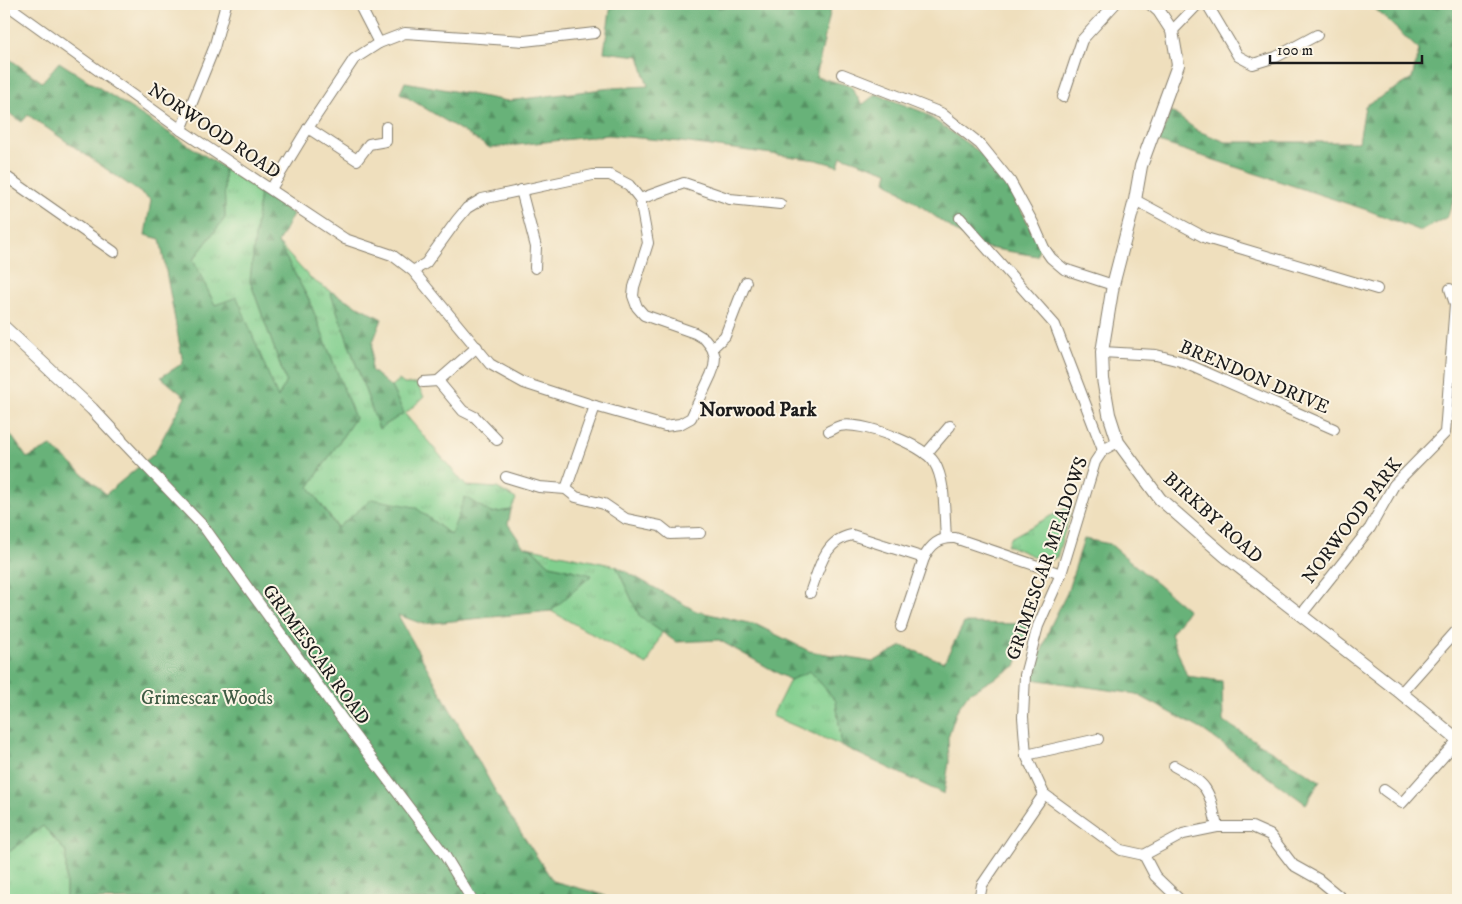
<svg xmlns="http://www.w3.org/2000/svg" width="1462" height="904" font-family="'IM FELL DW Pica',serif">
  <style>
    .grass { fill: url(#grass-tufts); stroke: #4e7655 }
    .forest { fill: url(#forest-firs); stroke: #42674a }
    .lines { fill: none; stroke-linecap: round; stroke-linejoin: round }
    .minor-casing { stroke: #867e6c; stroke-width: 12 }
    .tertiary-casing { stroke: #867e6c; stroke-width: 14 }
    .minor { stroke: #fff; stroke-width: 10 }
    .tertiary { stroke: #fff; stroke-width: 12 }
    .labels { text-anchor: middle; stroke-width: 4; stroke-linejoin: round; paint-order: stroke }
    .street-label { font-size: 19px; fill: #1c1c1c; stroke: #fcf5e5 }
    .park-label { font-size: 19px; fill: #3f5b44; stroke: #fcf5e5 }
    .neighbourhood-label { font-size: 20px; font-weight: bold; fill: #1c1c1c; stroke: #fcf5e5 }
  </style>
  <defs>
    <pattern id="grass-tufts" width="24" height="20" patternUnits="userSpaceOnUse" patternTransform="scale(1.25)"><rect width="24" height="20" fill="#81cf8e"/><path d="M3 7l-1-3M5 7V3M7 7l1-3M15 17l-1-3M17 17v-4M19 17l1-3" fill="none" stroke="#6fb17a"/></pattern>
    <pattern id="forest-firs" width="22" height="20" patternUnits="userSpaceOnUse" patternTransform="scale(1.25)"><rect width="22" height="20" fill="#68b279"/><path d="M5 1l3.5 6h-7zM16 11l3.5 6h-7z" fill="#559062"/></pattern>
  </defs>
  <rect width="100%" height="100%" fill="#fcf5e5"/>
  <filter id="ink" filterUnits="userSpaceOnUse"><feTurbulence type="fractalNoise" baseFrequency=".02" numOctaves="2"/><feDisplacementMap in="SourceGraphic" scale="10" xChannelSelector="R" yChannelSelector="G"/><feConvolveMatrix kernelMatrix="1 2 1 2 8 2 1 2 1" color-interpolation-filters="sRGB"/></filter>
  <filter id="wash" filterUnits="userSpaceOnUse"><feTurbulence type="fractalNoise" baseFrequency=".0096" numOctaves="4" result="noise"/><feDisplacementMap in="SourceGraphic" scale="20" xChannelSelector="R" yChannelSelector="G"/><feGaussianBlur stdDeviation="1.12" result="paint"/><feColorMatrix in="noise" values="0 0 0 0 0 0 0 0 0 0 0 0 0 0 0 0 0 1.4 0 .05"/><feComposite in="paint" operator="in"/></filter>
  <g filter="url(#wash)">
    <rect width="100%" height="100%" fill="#efdfbd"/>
    <g class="grass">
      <polygon points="224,168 260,192 250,281 286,381 278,399 237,298 215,305 193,260 225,218"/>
      <polygon points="278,243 311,279 330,291 379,429 404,413 391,387 399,380 404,384 417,384 424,397 405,414 466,486 497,488 516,499 511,510 491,513 451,535 415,507 338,528 309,487 355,418 309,300"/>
      <polygon points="1073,504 1057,557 1047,562 1007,545 1010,538"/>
      <polygon points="531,548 616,566 640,617 662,632 647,665 551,611 591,575 550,565"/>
      <polygon points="810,670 836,701 842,746 772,716 790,680"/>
      <polygon points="43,826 66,852 66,900 4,900 4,851 9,852"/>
    </g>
    <g class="forest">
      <polygon points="611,4 832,4 816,77 851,86 862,105 876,94 923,112 978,151 1008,186 1040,245 1037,256 976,246 886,181 888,172 841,156 838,166 817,160 681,142 608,135 490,148 400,93 405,82 507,101 611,88 648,86 639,56 604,52"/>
      <polygon points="1370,4 1458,4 1458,177 1452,204 1447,217 1421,231 1367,210 1159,142 1171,111 1198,131 1226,142 1359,142 1365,106 1412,79 1419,50"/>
      <polygon points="4,55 42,82 59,62 224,168 225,218 193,260 215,305 237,297 278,398 286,381 250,281 260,192 293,214 278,243 309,300 355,418 309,487 337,528 372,499 415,507 451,535 465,497 491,513 511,510 508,524 523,546 531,548 550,565 592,575 551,611 423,624 398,615 504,807 553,881 604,895 606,900 66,900 66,852 43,826 9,852 4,851 4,425 27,458 51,446 106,494 154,454 185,397 161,377 183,363 160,239 145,235 151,200 28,115 22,122 4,110"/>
      <polygon points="330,291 382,319 373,342 371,370 391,387 404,413 379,429"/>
      <polygon points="1084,539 1110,544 1188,610 1171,634 1187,676 1222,681 1223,721 1320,781 1306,804 1203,730 1136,694 1032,679 1050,627 1067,593"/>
      <polygon points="616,566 696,611 757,625 809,651 873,662 902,646 944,662 964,623 1031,624 1016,666 969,693 957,710 948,737 949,762 944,794 842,746 836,701 810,671 790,680 719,640 676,642 640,617"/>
    </g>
  </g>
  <g filter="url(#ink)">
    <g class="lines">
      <defs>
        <g id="minor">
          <polyline points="6,4 181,130 345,239 392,255 413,271 490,364 524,383 595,406 665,426 680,424 691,418 711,375 714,367 715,357 712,348 705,339 695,333 644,315 637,307 633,296 634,287 648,243 640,199 629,185 610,175 593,175 482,199 467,208 457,220 426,263 413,271"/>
          <polyline points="359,4 379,43"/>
          <polyline points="1207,4 1238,56 1253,64 1276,57 1317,35"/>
          <polyline points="1172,31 1198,4"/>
          <polyline points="842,74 941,113 980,144 1010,181 1033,223 1044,248 1051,258 1064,269 1113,285"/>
          <polyline points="1063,97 1082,40 1115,4"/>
          <polyline points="308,128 357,160 369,144 386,141 386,127"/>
          <polyline points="181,130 214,48 226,4"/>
          <polyline points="4,175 114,252"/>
          <polyline points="271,189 308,128 354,59 379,43 405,33 524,41 595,33"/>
          <polyline points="521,190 536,247 535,268"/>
          <polyline points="640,199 684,183 730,199 780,204"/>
          <polyline points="1135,200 1206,238 1377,289"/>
          <polyline points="960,218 1055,325 1103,450"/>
          <polyline points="1450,289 1455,304"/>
          <polyline points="477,347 438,381 463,411 475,417 497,440"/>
          <polyline points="712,348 725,336 746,282"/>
          <polyline points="1102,352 1156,355 1180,361 1334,429"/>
          <polyline points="423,382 438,381"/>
          <path d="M829,431C832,430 836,427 840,426C861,421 922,444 934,462C946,481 944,515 946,537"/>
          <polyline points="120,439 204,527 351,731 444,854 472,900"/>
          <polyline points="1118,442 1103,450 1095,462 1061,574 1038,626 1025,675 1023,717 1026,755 1044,794 1121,850 1144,855 1155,876 1180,900"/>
          <polyline points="926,454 950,426"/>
          <polyline points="506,477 539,487 566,489 576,497 604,504 626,519 660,526 670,534 700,533"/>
          <polyline points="566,489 595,406"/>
          <path d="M810,593C819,569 824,540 852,535L924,558C931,544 940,537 955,538L1061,574"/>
          <polyline points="1301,615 1370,528 1394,485 1445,433 1455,304 1458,305"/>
          <polyline points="901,627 924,558"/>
          <polyline points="1401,693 1458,629"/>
          <polyline points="1026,755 1098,739"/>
          <path d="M1174,766C1209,785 1209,789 1217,827"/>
          <polyline points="1384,790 1402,803 1458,740"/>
          <polyline points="1144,855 1183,834 1217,827 1252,827 1270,835 1293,865 1318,879 1340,897 1341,900"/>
          <polyline points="979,900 982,885 1044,794"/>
        </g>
        <g id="tertiary">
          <polyline points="1151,4 1159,11 1172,31 1178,65 1141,166 1135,200 1113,285 1102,352 1103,379 1109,414 1118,442 1160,499 1225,556 1401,693 1458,740"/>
          <polyline points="4,327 92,409 120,439"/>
        </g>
      </defs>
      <use href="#minor" class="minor-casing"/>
      <use href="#tertiary" class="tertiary-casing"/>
      <use href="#minor" class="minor"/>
      <use href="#tertiary" class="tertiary"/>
    </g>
  </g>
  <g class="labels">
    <g class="street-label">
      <text transform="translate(215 130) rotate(34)" y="7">NORWOOD ROAD</text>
      <text transform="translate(1255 376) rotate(23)" y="7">BRENDON DRIVE</text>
      <text transform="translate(1214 517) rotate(42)" y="7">BIRKBY ROAD</text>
      <text transform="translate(1351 520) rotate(-53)" y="7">NORWOOD PARK</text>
      <text transform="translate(1046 558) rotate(-71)" y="7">GRIMESCAR MEADOWS</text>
      <text transform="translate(317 654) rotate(54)" y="7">GRIMESCAR ROAD</text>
    </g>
    <g class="park-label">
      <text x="207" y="704">Grimescar Woods</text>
    </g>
    <g class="neighbourhood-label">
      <text x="758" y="416">Norwood Park</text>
    </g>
  </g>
  <rect width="1462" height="904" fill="none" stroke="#fcf5e5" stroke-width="20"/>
  <path d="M1270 55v8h152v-8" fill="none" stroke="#1c1c1c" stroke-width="2.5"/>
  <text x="1277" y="55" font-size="15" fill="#1c1c1c" stroke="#fcf5e5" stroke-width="4" paint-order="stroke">100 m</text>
</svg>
